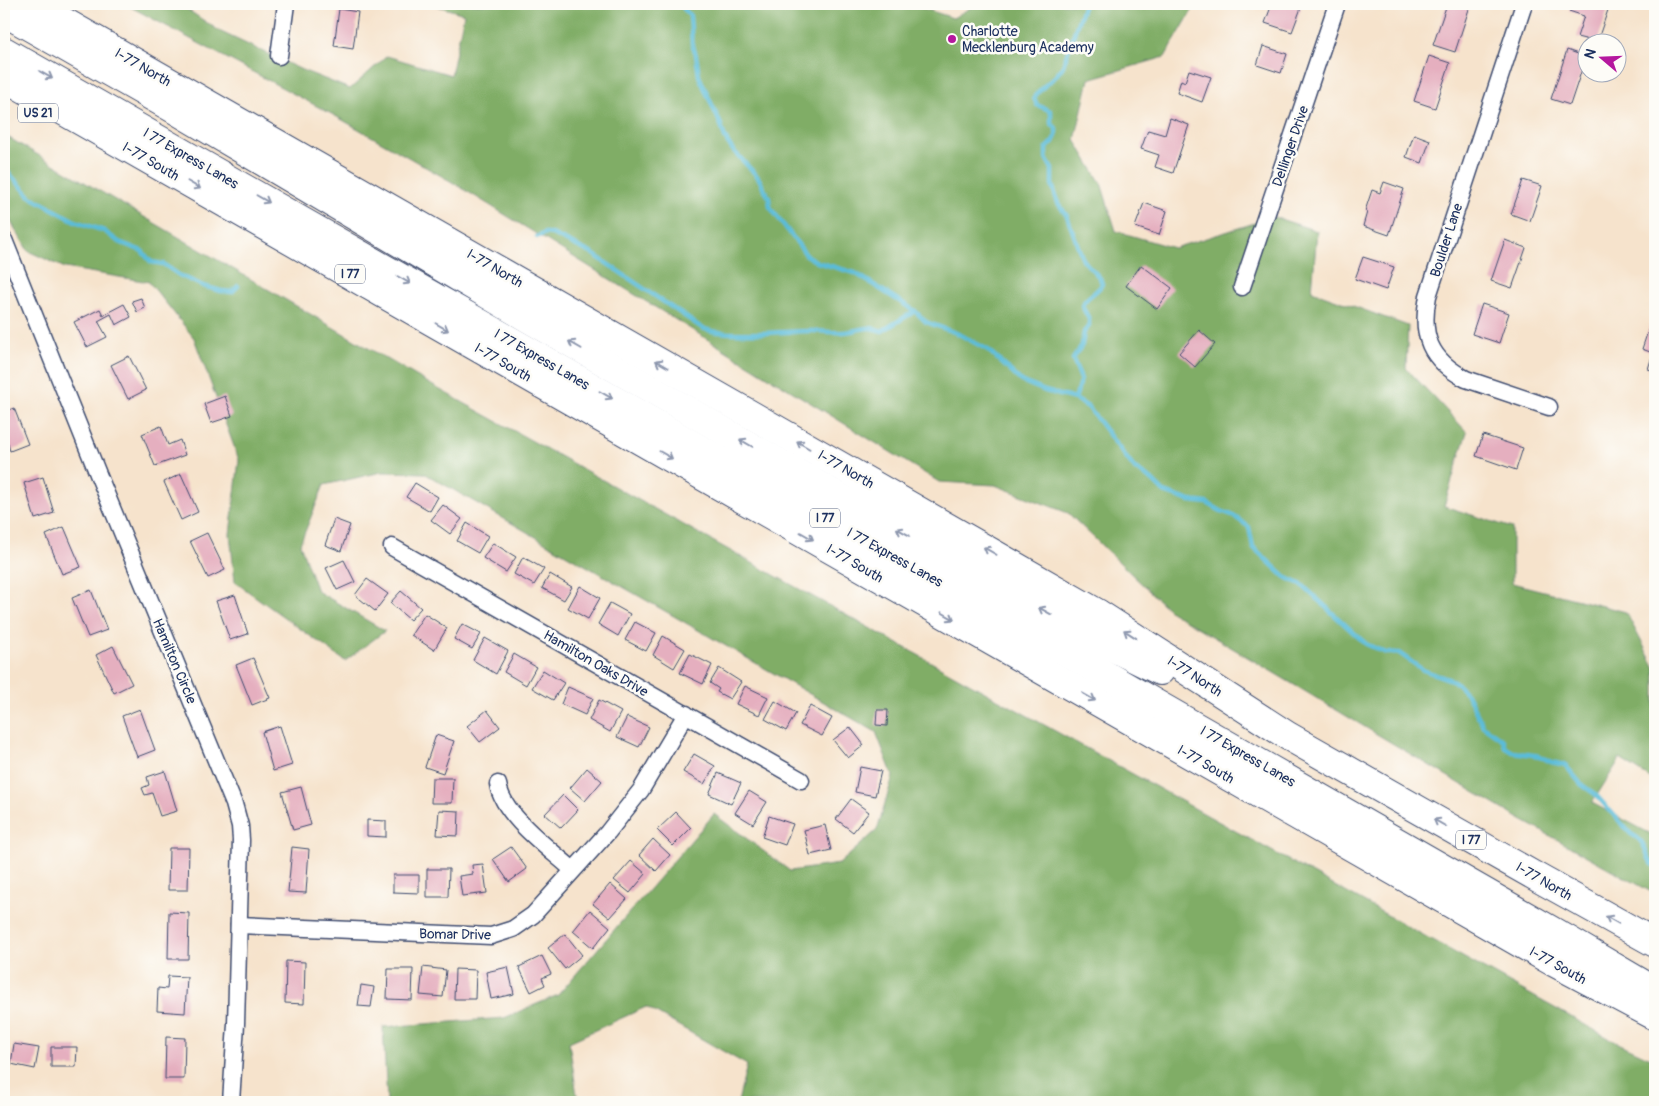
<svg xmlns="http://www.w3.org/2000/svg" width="1659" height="1106" font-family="Pangolin,sans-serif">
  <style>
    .forest { fill: #80ad66; stroke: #4e6e62 }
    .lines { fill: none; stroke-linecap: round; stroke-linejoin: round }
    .stream { stroke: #5abcd9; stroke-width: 4.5 }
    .building { fill: #e5afbf }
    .street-casing { stroke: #3c4a6e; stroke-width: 19 }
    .highway-casing { stroke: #3c4a6e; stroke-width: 30 }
    .street { stroke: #fff; stroke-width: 16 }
    .highway { stroke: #fff; stroke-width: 28 }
    .oneway { stroke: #8d97ae }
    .poi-dot { fill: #b5179e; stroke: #fdfcf7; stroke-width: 2 }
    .labels { text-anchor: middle; stroke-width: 5; stroke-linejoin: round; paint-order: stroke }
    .shield { fill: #fdfcf7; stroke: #5f6c8c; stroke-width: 1 }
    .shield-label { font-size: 12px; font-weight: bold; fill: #1b2f5e }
    .poi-label { font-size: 14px; fill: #1b2f5e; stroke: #fdfcf7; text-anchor: start }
    .street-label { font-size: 14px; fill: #1b2f5e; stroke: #fdfcf7 }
  </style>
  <rect width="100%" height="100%" fill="#fdfcf7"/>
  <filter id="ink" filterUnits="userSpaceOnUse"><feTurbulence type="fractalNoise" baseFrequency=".02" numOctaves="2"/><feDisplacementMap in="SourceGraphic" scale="10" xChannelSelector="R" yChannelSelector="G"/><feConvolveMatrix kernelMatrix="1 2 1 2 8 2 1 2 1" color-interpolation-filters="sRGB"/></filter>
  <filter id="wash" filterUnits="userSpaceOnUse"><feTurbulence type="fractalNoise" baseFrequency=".0096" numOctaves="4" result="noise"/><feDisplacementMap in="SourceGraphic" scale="20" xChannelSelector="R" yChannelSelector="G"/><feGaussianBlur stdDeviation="1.12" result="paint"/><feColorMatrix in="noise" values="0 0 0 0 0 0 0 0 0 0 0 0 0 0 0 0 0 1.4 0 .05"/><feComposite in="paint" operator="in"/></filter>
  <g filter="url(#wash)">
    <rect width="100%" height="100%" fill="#f6e3cc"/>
    <g class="forest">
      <polygon points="125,4 179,4 221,32 302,70 350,89 387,56 451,75 464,14 431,4 910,4 953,18 977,4 1196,4 1165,57 1089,79 1075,140 1101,183 1116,231 1174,248 1274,217 1317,231 1312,291 1408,326 1406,368 1467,432 1444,506 1512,528 1512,583 1626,612 1655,668 1655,781 1620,759 1592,803 1655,836 1655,894 1511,814 1170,611 1068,513 995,485 939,482 452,182 339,118"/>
      <polygon points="4,135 435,387 1616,1042 1655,1060 1655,1102 1561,1102 1554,1099 1553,1102 738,1102 747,1065 646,1007 569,1042 578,1102 387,1102 383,1027 504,1018 558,995 714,814 790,871 839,864 877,830 893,776 876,732 424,473 382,472 324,485 300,544 317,591 385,631 345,661 235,582 230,534 239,460 194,338 149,282 65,268 28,251 4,210"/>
    </g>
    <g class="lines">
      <g class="stream">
        <path d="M680,4L690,16L692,44L696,55L699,76L721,125L725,138L732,149L758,177L769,198L770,207L807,256L817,262L855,273L915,311L926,322L959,334L988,350L1021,381L1045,391L1075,399L1088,407L1135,469L1152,480L1164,492L1190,501L1207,503L1221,511L1232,515L1249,527L1253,547L1285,577L1302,585L1366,644L1386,653H1399L1423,670L1454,681L1467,694L1483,726L1503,740L1505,747L1513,752L1540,756L1551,762L1565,765L1582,785L1595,794L1631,834C1650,843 1642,856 1655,866"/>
        <polyline points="4,168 31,197 75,221 104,231 119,242 142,251 151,262 163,264 179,275 203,286 221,291 232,292 238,286"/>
        <path d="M537,237L545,233L552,234L593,254L702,328C726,338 785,331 813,331C824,331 834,333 844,332C861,331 864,324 882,331L915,311"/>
        <path d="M1075,399L1081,379L1073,359L1082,345L1084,332L1089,326V319L1082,306C1086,295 1097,294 1102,284L1100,278L1083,260L1067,216L1058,203L1055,194L1052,184V169L1046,158V149L1053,142L1056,136V128L1051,123V111L1037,105L1034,98C1041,85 1055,81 1063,66L1084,4"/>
      </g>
    </g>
    <g id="blocks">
      <g class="building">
        <polygon points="1272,4 1291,4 1301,8 1292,32 1265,23"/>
        <polygon points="1447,4 1463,4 1470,6 1455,52 1433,45"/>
        <polygon points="1572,4 1600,4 1609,7 1597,42 1577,37 1584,16 1569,11"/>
        <polygon points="339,9 358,12 353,49 334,46"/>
        <polygon points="1263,46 1287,54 1281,73 1257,65"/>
        <polygon points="1567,50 1586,57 1570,105 1551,99"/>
        <polygon points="1429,56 1450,63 1435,108 1414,101"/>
        <polygon points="1189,70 1211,77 1202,102 1177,93 1181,80 1185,82"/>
        <polygon points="1170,118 1189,125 1173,173 1155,167 1159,155 1141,149 1148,130 1165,135"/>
        <polygon points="1414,134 1430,140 1422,163 1406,157"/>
        <polygon points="1523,180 1542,186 1530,221 1511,214"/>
        <polygon points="1384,182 1404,189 1389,235 1363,226 1367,212 1365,211 1372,190 1380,193"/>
        <polygon points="1144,203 1167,211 1159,235 1135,227"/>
        <polygon points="1505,240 1526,248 1512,288 1491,281"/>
        <polygon points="1363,257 1394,267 1386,290 1355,279"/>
        <polygon points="1141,265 1172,288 1157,309 1126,286"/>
        <polygon points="141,298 145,308 137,312 132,301"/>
        <polygon points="124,304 131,317 116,325 111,314 98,321 107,337 87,347 74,322 100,309 103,315"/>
        <polygon points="1482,304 1509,313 1499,343 1472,334"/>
        <polygon points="1655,310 1655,371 1648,369 1653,353 1642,349"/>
        <polygon points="1199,330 1215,344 1195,367 1179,353"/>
        <polygon points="129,356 146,390 128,399 111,365"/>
        <polygon points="225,396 232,416 211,423 204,404"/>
        <polygon points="14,408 28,444 10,451 4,430 4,412"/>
        <polygon points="161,426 168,445 180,440 185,455 155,466 142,434"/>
        <polygon points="1483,435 1523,448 1516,470 1476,456"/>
        <polygon points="181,474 198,512 181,520 164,482"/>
        <polygon points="43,477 54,513 35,519 24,483"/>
        <polygon points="415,483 438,497 430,511 406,497"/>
        <polygon points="443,505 462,519 450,534 431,520"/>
        <polygon points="334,519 350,525 341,551 325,545"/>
        <polygon points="467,523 488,536 478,553 457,541"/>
        <polygon points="64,527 81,567 62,574 46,535"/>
        <polygon points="207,533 225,570 208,578 190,541"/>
        <polygon points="493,543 516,557 506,572 483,558"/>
        <polygon points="523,557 544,569 534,585 514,574"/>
        <polygon points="344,560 355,582 337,590 326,568"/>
        <polygon points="550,574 572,587 564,600 542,588"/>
        <polygon points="367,579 388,594 375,611 355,595"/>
        <polygon points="580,586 600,598 588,619 568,608"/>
        <polygon points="91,590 107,630 88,637 72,598"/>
        <polygon points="401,591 421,608 410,620 390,603"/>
        <polygon points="235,595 248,634 230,640 216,601"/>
        <polygon points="610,603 630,614 618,636 598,624"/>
        <polygon points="425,614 447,628 434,650 411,635"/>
        <polygon points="635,622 656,633 646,651 625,640"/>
        <polygon points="462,624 481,634 472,649 454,639"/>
        <polygon points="663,636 685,649 674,668 653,655"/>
        <polygon points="485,638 508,651 496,674 473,660"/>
        <polygon points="113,646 132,684 114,693 96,655"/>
        <polygon points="514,654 536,667 526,685 504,672"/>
        <polygon points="690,654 712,665 703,684 680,673"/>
        <polygon points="253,658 270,698 252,705 236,665"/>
        <polygon points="719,668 741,682 730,699 717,692 719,689 710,683"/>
        <polygon points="543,670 564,683 553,700 532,688"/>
        <polygon points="745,686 768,697 759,715 736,704"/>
        <polygon points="568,687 593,698 585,715 561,704"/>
        <polygon points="599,700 621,712 610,732 589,720"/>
        <polygon points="775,701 796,713 786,731 765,719"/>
        <polygon points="810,706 832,718 822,736 800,725"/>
        <polygon points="140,709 155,750 137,757 122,716"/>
        <polygon points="487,710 500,727 480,742 467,726"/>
        <polygon points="877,710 888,710 887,726 876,725"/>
        <polygon points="627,717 649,727 639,747 617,737"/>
        <polygon points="280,726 292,765 273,771 262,732"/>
        <polygon points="850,727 864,745 848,758 833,740"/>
        <polygon points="436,735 454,741 443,773 425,767"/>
        <polygon points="694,754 715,766 704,784 683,772"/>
        <polygon points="860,767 881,771 875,796 855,792"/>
        <polygon points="587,768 602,781 585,801 570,788"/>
        <polygon points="165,771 177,811 160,816 152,793 145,795 142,788 149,785 147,777"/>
        <polygon points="718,773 741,783 731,804 709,794"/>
        <polygon points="432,778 453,778 452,803 431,803"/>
        <polygon points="301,787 311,825 293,830 282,792"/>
        <polygon points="749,791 767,802 753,824 735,813"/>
        <polygon points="563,795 578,810 561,828 545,814"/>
        <polygon points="851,799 869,812 853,832 836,819"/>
        <polygon points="439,810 459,811 458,836 437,835"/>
        <polygon points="676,812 691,828 673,846 657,830"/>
        <polygon points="769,816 793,824 785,845 762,837"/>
        <polygon points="367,820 386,821 386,837 367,836"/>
        <polygon points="825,825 831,850 810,855 804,830"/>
        <polygon points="653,839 670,855 656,871 639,855"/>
        <polygon points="292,847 309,849 306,893 288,892"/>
        <polygon points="511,847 527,869 509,882 493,859"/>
        <polygon points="169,848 189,848 188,890 168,890"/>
        <polygon points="631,861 646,874 630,893 614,880"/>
        <polygon points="483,864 487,893 462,896 459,876 473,874 472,865"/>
        <polygon points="427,869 449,869 448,897 427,897"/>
        <polygon points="393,875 419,875 419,893 393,892"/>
        <polygon points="610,884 627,899 610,918 593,904"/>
        <polygon points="590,910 610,927 593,948 573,931"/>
        <polygon points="169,912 189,913 188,959 168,959"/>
        <polygon points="565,934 582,955 565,969 548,948"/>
        <polygon points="542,956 551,974 542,978 545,985 531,992 519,967"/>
        <polygon points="286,961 305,962 304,1004 285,1003"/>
        <polygon points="423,967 446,970 443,997 420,995"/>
        <polygon points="508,967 514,994 491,999 486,972"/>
        <polygon points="388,969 413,969 412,1000 387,999"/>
        <polygon points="455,969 476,970 475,999 454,999"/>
        <polygon points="168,976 187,977 185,1013 157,1011 158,988 167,989"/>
        <polygon points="361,985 374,987 371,1007 358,1006"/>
        <polygon points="166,1037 185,1038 184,1079 165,1079"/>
        <polygon points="14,1044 39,1048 35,1069 11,1064"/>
        <polygon points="51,1047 77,1047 76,1067 51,1067"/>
      </g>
    </g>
  </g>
  <g filter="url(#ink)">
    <use href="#blocks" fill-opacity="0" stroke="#3c4a6e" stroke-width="1"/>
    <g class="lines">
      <defs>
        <g id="street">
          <path d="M1524,4L1428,296C1420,336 1430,360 1466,379L1549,407"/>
          <polyline points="279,56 286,4"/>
          <polyline points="4,240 100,479 234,804 240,826 241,840 236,1024 231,1102"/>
          <polyline points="1242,287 1337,4"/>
          <polyline points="392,547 801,780"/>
          <path d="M498,784C502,815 550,849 573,870"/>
          <polyline points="239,925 491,936 513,929 533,915 608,832 641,790 686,714"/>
        </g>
        <g id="highway">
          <polyline points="33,4 1099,614 1288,736 1540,879 1655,943"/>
          <polyline points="4,12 174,109 529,319 834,494 1087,635 1160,671"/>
          <polyline points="4,51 702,450 1064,651 1568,940 1655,991"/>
          <polyline points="4,77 1555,963 1655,1016"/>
        </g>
      </defs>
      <use href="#street" class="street-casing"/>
      <use href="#highway" class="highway-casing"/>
      <use href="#street" class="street"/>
      <use href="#highway" class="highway"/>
    </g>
    <defs><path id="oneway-shaft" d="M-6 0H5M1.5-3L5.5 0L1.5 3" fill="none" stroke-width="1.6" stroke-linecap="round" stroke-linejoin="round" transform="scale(1.25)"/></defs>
    <g class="oneway">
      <use href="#oneway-shaft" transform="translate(46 75) rotate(30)"/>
      <use href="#oneway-shaft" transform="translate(194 185) rotate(30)"/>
      <use href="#oneway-shaft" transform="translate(263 199) rotate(30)"/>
      <use href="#oneway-shaft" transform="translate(404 280) rotate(30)"/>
      <use href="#oneway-shaft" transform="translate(442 327) rotate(30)"/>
      <use href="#oneway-shaft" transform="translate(575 345) rotate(-150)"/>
      <use href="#oneway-shaft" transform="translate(662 364) rotate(-150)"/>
      <use href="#oneway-shaft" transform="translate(606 395) rotate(30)"/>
      <use href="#oneway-shaft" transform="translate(746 443) rotate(-150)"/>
      <use href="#oneway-shaft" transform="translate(803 445) rotate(-150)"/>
      <use href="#oneway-shaft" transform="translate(666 455) rotate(30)"/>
      <use href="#oneway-shaft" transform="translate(903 532) rotate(-151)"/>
      <use href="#oneway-shaft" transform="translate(807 536) rotate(30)"/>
      <use href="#oneway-shaft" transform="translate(990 551) rotate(-150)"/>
      <use href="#oneway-shaft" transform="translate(1045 611) rotate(-151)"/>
      <use href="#oneway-shaft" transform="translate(948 616) rotate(30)"/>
      <use href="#oneway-shaft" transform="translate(1130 634) rotate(-147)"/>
      <use href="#oneway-shaft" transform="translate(1089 697) rotate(30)"/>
      <use href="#oneway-shaft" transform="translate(1440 823) rotate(-150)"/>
      <use href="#oneway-shaft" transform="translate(1612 920) rotate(-151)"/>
    </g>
  </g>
  <circle class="poi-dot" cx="952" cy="39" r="5"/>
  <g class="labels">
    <g class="shield">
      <rect x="18" y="103.5" width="40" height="19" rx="4"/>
      <rect x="335" y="264.5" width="30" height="19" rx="4"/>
      <rect x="810" y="508.5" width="30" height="19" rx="4"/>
      <rect x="1456" y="830.5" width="30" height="19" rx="4"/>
    </g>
    <g class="shield-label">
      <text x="38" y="117">US 21</text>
      <text x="350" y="278">I 77</text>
      <text x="825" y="522">I 77</text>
      <text x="1471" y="844">I 77</text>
    </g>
    <g class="poi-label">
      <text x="962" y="36">Charlotte<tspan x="962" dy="16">Mecklenburg Academy</tspan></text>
    </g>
    <g class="street-label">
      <text transform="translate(143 67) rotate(30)" y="5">I-77 North</text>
      <text transform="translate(1290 146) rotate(-71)" y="5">Dellinger Drive</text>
      <text transform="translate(191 158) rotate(30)" y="5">I 77 Express Lanes</text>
      <text transform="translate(151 161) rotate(30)" y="5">I-77 South</text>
      <text transform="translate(1446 240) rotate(-72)" y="5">Boulder Lane</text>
      <text transform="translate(495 268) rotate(30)" y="5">I-77 North</text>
      <text transform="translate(542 359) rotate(30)" y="5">I 77 Express Lanes</text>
      <text transform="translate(503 362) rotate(30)" y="5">I-77 South</text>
      <text transform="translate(846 469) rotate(30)" y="5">I-77 North</text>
      <text transform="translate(895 557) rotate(29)" y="5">I 77 Express Lanes</text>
      <text transform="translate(855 563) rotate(30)" y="5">I-77 South</text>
      <text transform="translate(175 661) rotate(67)" y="5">Hamilton Circle</text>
      <text transform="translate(596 663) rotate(30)" y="5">Hamilton Oaks Drive</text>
      <text transform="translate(1195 676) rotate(33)" y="5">I-77 North</text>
      <text transform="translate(1248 756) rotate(30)" y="5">I 77 Express Lanes</text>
      <text transform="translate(1206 764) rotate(30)" y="5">I-77 South</text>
      <text transform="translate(1544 881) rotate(30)" y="5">I-77 North</text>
      <text transform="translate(455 934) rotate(1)" y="5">Bomar Drive</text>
      <text transform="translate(1558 965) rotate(29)" y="5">I-77 South</text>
    </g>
  </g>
  <rect width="1659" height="1106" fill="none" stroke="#fdfcf7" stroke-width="20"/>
  <g transform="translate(1602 58) rotate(289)"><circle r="24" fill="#fdfcf7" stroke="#a3aaba"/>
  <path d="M0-4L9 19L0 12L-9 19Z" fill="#b5179e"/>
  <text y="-8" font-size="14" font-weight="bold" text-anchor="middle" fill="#1b2f5e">N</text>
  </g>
</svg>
